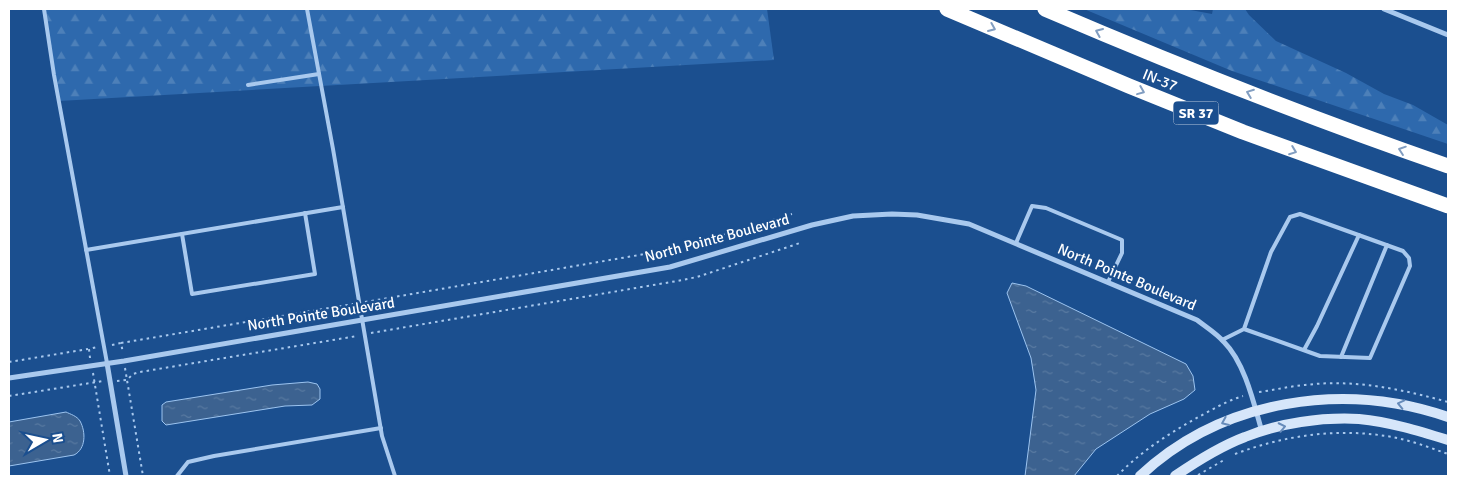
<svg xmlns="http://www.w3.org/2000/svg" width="1457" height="485" font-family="Signika,sans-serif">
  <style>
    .forest { fill: url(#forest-firs) }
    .water { fill: url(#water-ripples); stroke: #9cc4f0 }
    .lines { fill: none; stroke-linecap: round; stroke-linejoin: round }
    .path { stroke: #a9c9ee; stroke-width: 2; stroke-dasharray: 2.5 4; stroke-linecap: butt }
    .lane { stroke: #a9c9ee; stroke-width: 4 }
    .street { stroke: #a9c9ee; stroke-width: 5 }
    .secondary { stroke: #d6e6fa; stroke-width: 10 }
    .highway { stroke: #fff; stroke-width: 15 }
    .oneway { stroke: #829ec1 }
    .oneway2 { stroke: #668bba }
    .labels { text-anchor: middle; stroke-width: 5; stroke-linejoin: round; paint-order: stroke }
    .shield { fill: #1b4f8f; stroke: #bbcadd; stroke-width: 1 }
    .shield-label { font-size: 14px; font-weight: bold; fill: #fff }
    .street-label { font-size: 15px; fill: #fff; stroke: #1b4f8f }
  </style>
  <defs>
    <pattern id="forest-firs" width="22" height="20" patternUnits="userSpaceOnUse" patternTransform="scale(1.25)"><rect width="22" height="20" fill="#2e69ad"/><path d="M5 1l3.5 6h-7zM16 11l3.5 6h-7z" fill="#4d80b9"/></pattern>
    <pattern id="water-ripples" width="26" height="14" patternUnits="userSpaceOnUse" patternTransform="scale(1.25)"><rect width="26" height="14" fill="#3c6290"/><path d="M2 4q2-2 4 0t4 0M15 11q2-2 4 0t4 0" fill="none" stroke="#597aa1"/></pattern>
  </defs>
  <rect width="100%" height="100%" fill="#1b4f8f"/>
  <g class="forest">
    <polygon points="42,9 767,9 774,60 59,101"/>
    <polygon points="1084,9 1185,9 1212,14 1213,9 1245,9 1249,15 1276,41 1346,73 1384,94 1413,105 1448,125 1448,144 1232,71"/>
  </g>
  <g class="water">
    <polygon points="1012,283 1026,286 1186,364 1193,376 1195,390 1184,399 1150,414 1096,449 1074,476 1025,476 1036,390 1031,358 1007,293"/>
    <polygon points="308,382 317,384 320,389 320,399 312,405 285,406 166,425 162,421 162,405 166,402 272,385"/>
    <path d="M66,412C70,414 77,416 80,421C86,432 86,449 74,455L9,466V422Z"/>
  </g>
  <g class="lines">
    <g class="path">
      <polyline points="365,302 680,248 792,214"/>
      <polyline points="371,333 677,281 697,277 800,243"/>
      <polyline points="121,343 353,304"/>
      <polyline points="112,345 121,343 123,353"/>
      <polyline points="90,358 89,349 97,347"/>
      <polyline points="9,362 88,349"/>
      <polyline points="125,368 143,476"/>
      <polyline points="93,373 110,476"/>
      <polyline points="117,381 127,380 133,374 140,372 357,336"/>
      <path d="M1259,392C1275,390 1290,386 1305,385C1354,379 1401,389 1448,402"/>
      <polyline points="9,396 103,381"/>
      <path d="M1235,454C1283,436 1334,428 1386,436C1407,439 1428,447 1448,454"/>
      <polyline points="1198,475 1224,460"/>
      <path d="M1117,476C1142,450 1173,431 1204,414C1217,407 1229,400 1243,396"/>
    </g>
    <g class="lane">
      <polyline points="44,9 54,75 107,363"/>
      <polyline points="307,9 333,149 382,436 395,476"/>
      <polyline points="248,85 319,74"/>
      <polyline points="182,234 192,294 315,274 305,213"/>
      <polyline points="1016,243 1032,206 1046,208 1122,240 1122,253 1108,282"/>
      <polyline points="86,250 343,207"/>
      <polyline points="1222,340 1244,329 1320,356 1370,358 1410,266 1409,258 1403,251 1300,214 1290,217 1271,252 1244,329"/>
      <polyline points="1304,350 1317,326 1359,235"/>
      <polyline points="1341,357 1387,245"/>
      <polyline points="177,476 188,462 214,456 381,428"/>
    </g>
    <g class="street">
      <polyline points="1384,9 1448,35"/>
      <polyline points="107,363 126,476"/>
      <path d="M9,378L124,361L670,267L812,225L853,216L892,214L917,215L969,224L1197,320C1206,327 1216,333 1224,342C1245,363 1254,404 1262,432"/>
    </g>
    <g class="secondary">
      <path d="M1140,476C1222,399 1344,381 1448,417"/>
      <path d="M1175,476C1197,461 1221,446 1245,437C1279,423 1322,417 1359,419C1390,422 1419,431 1448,440"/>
    </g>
    <g class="highway">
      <polyline points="947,9 1129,86 1243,132 1448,206"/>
      <path d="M1045,9C1178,66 1312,119 1448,166"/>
    </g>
  </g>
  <defs><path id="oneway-chevron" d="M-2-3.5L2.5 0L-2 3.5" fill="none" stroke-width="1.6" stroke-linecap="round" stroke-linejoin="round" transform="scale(1.25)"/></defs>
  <g class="oneway">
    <use href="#oneway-chevron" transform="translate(992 28) rotate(23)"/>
    <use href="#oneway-chevron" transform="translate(1099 32) rotate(-157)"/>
    <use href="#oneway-chevron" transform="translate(1141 91) rotate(22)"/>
    <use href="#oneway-chevron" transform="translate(1250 93) rotate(-159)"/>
    <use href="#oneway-chevron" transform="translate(1402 150) rotate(-161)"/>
    <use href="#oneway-chevron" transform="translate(1293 151) rotate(21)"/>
  </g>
  <g class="oneway2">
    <use href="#oneway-chevron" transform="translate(1401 404) rotate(-167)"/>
    <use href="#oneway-chevron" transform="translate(1225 422) rotate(157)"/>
    <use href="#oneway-chevron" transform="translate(1282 427) rotate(-12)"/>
  </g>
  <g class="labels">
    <rect class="shield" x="1173.5" y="101.5" width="45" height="23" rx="4"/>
    <g class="shield-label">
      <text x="1196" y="118">SR 37</text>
    </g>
    <g class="street-label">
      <text transform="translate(1160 80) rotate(22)" y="5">IN-37</text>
      <text transform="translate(717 238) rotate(-15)" y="5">North Pointe Boulevard</text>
      <text transform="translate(1127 277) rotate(23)" y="5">North Pointe Boulevard</text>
      <text transform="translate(321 314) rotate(-9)" y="5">North Pointe Boulevard</text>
    </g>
  </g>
  <rect width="1457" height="485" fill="none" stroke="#ffffff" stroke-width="20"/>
  <g transform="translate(45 440) rotate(81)" stroke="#1b4f8f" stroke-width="4" paint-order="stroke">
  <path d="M0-4L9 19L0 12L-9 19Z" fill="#ffffff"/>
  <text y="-8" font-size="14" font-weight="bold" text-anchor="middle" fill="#ffffff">N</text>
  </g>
</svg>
